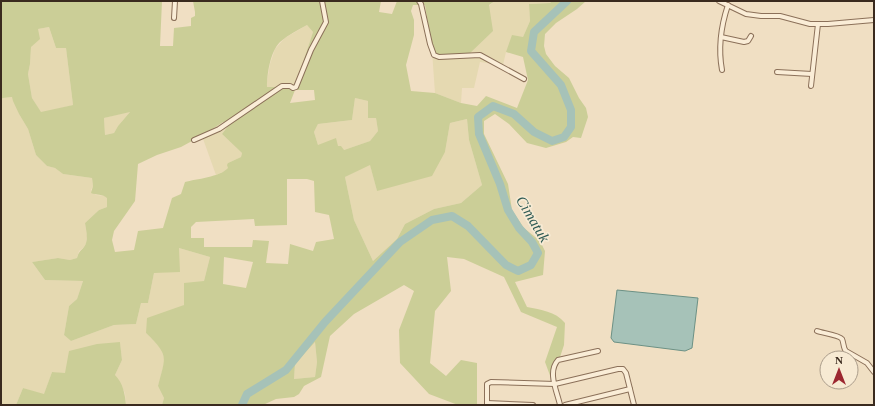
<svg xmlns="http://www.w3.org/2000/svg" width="875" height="406" font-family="Georgia,serif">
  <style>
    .farmland { fill: #e5d9b1 }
    .green { fill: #cbce97; fill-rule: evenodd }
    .water { fill: #a6c2b8; stroke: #6c9185 }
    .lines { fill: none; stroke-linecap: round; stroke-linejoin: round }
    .river { stroke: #a6c2b8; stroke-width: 8 }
    .street-casing { stroke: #8b7059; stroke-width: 6 }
    .street { stroke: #faedd7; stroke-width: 4 }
    .labels { text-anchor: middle; stroke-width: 3.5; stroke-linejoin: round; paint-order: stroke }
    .water-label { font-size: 15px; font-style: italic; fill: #2d5a54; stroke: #f7ead3 }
  </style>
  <rect width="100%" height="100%" fill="#f0dfc3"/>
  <g class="farmland">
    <polygon points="495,1 552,1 550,3 529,4 530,21 523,37 506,52 503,65 480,62 474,88 462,88 461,103 435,93 432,51"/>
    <polygon points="307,25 313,32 294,90 291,87 266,87 270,64 275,49 285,38"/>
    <polygon points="49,27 56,48 66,48 73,105 41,113 32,98 28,74 30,64 31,47 38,29"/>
    <polygon points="13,97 19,114 28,129 36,155 47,166 55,168 63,174 92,178 93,186 91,190 96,195 105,196 107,197 107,207 99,210 85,223 87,236 86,243 84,247 79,251 77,258 70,260 58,258 32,262 45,280 83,281 77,299 69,306 64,335 71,341 114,325 136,324 141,303 148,303 154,273 179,248 210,257 204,281 184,305 146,333 161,348 165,360 158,386 164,398 162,405 126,405 125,393 115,375 122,360 120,342 65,374 52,372 44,395 23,388 16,405 1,405 1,99 3,98"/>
    <polygon points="355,98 368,101 368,118 376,118 378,131 370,141 344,150 318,145 314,132 318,124 352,120"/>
    <polygon points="131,111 118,126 114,133 105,135 104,118"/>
    <polygon points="467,119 469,140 482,185 461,203 434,209 405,224 397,239 373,261 354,220 345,177 370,164 377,191 445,152 450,123"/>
    <polygon points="223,122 228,126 222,134 242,153 241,157 228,163 228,168 227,170 216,175 202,136"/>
    <polygon points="315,342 317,362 315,377 294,379 295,364"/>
  </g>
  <g class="green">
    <path d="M1,1H162L160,46H173L174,28L191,26V18L195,16V12L193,1H381L379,12L392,14L397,1H495L489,5L493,31L468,55L439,57L432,51L425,5H413L411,11L414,20V35L406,65L411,91L435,93L461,103L477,106L486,96L517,108L528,80L523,57L506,52L512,35L523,37L530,21L529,4L550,3L552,1H586L577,9L556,23L545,34L544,46L546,54L555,66L569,78L579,98L586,108L588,117L581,138L573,137L566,142L546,148L527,143L509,124L495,114L484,121V134L508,184L512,210L524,228L540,241L545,251L543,275L515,282L527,307C541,310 555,311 565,323L564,345L552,381L545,362L557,327L521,312L504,277L464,259L447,257L451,291L435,311L430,363L446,376L461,360L477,363V405H458L429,394L400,363L399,330L414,291L404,285L354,314L330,336L321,377L304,386L299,394L294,397L276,399L263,405H162L164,398L158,386C166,355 169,356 146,333L147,318L184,305V283L204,281L210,257L179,248L180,272L154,273L148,303H141L136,324L114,325L71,341L64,335L69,306L77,299L83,281L45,280L32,262L58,258L70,260L77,258C79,251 80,252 84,247C89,240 86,230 85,223L99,210L107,207V198C103,194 96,195 91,193L93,186L92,178L63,174L55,168L47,166L36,155L28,129L19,114L13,101L12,97L3,98L1,99ZM307,25L313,32L294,90L291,87H267C267,74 270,52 280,42C288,35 298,30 307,25ZM49,27L56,48H66L73,105L41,112L32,98L28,74L30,64L31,47L40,39L38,29ZM295,90H314L315,100L290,103ZM355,98L368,101V118H376L378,131L370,141L344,150L341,146H338L336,138L318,145L314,132L318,124L352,120ZM130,112L118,126L114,133L105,135L104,118ZM467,119L469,140L482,185L461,203L434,209L405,224L397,239L373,261L354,220L345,177L370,165L377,191L432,176L445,152L450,123ZM223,122L228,126L222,134L242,153L241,157L228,163L227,165L228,168C220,177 196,179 185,182L181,194L172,198L163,228L138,231L134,250L115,252L112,240L114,231L135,201L138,164L157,155L181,147L203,135ZM287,179H307L314,181L315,212L329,215L334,239L316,242L313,251L290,244L288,264L266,263L269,241L253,240L252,247H204V238H191V227L196,222L254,219L255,226L287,225ZM224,257L253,262L246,288L223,284ZM315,342L317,362L315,377L294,379L295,364Z"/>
    <path d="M120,342L122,360L115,375C123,383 125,394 126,405H16L23,388L44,394L52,372L65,373L69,351L97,344Z"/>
  </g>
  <polygon class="water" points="617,290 698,298 692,348 685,351 614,342 611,338"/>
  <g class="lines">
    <polyline class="river" points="242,405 247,394 286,370 325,322 400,242 432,220 452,216 468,226 506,265 518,271 531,265 538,253 532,242 519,228 508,210 500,184 479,134 478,117 493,106 514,114 534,132 552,141 564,137 571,127 571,110 561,85 531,51 534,32 567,1"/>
    <defs>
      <g id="street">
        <polyline points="419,1 421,4 430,44 434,55 439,57 480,55 524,79"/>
        <polyline points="719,1 746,14 761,16 780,16 810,24 828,24 874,20"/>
        <polyline points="174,18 175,1"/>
        <polyline points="721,37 744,42 748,41 751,36"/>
        <path d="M722,70C718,48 721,26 728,5"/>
        <polyline points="777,72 812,74"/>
        <polyline points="811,86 818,24"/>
        <polyline points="194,140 219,129 282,86 290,86 293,88 296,87 311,50 326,22 322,1"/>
        <path d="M817,331C822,333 839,335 842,339C844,343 843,348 846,351L867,363L874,372"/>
        <polyline points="487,403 533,405"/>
        <polyline points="487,405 487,384 491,382 555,384 618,369 623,369 626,373 634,405"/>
        <path d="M560,405C557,391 547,372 558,360L598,351"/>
        <polyline points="565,405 630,389"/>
      </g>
    </defs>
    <use href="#street" class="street-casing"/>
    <use href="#street" class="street"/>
  </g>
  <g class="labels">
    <g class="water-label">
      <text transform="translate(533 219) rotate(59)" y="5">Cimatuk</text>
    </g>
  </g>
  <rect width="875" height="406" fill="none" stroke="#3a2a1e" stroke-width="4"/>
  <g transform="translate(839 370)"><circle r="19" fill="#f7ead3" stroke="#ab9d8b"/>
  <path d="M0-3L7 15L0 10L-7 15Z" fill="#9c2730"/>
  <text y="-6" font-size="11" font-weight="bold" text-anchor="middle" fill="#3a2a1e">N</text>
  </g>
</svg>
